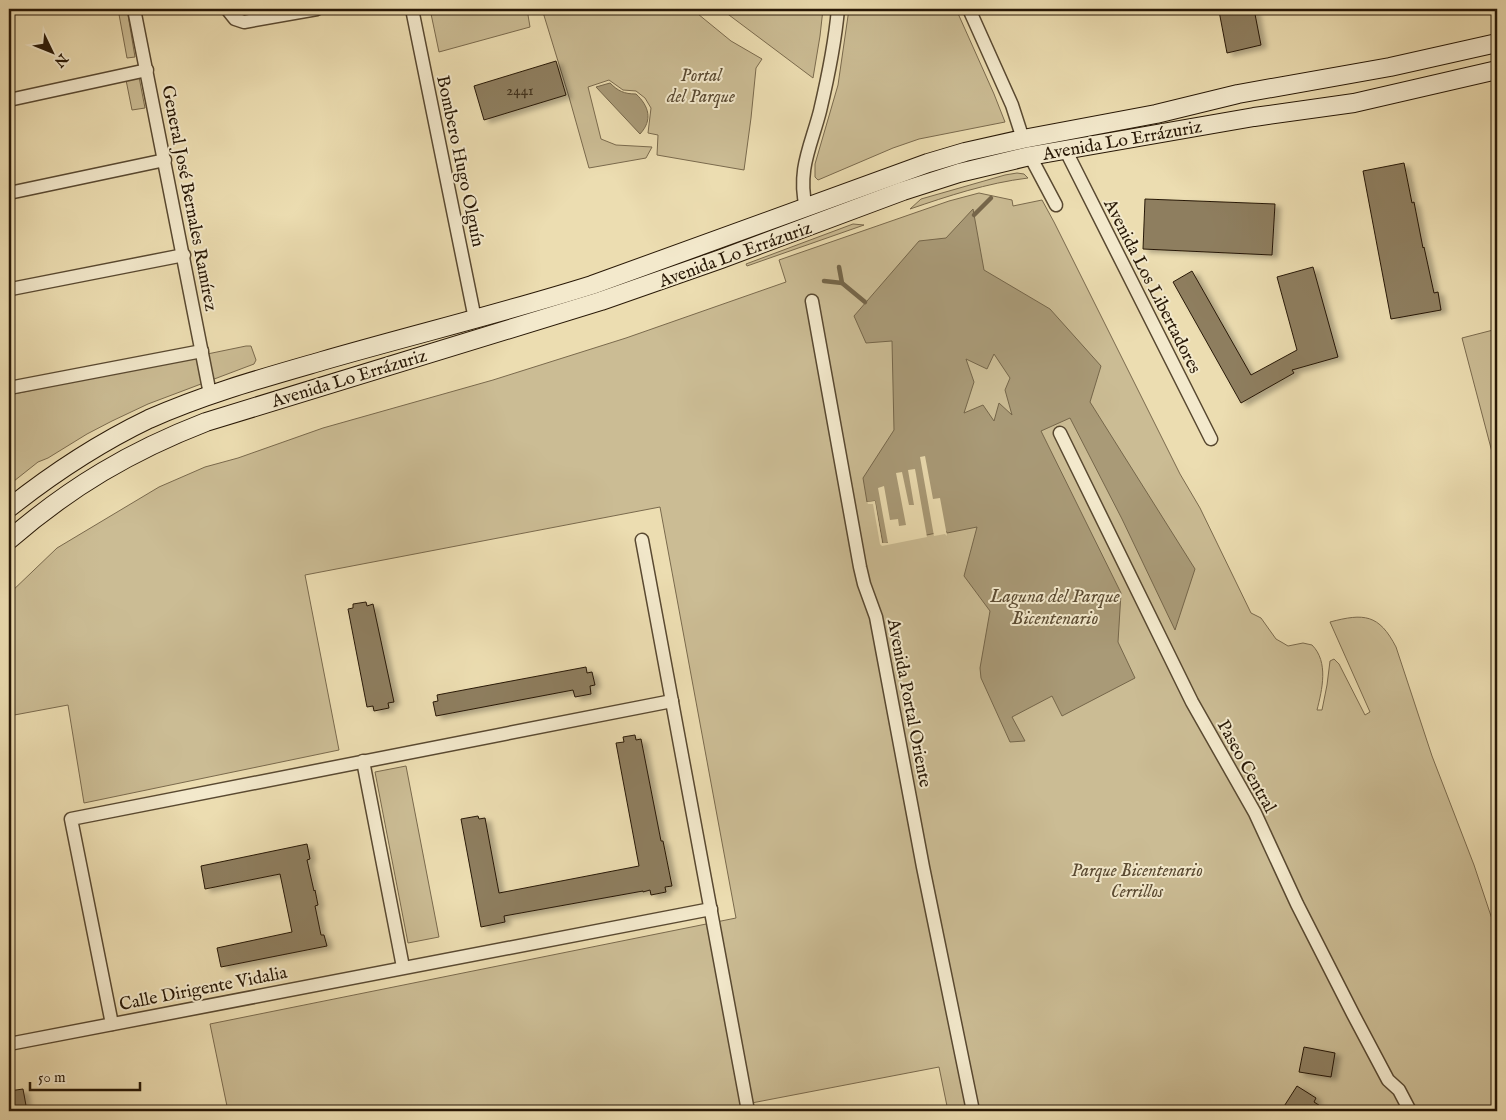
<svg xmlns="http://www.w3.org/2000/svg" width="1506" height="1120" font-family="'IM FELL English',serif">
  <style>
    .green { fill: #cbbc94; stroke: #7a6a4d }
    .water { fill: #a99a77; stroke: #75664a; fill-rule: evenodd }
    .pier { fill: #ecddb1 }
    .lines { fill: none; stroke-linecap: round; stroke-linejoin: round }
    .stream { stroke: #75664a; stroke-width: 4.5 }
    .building { fill: #8e7e5f; stroke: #281806; filter: url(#shadow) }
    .street-casing { stroke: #594931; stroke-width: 15 }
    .secondary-casing { stroke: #281806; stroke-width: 20 }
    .street { stroke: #f3e9cc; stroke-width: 12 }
    .secondary { stroke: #f3e9cc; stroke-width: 18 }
    .labels { text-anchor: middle; stroke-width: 4; stroke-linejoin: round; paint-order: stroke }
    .number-label { font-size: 15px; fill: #42321c }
    .park-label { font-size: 18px; font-style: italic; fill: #594931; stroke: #f3e9cc }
    .street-label { font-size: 18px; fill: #281806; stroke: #f3e9cc }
    .water-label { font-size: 19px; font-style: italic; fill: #5c4c33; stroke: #f3e9cc }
  </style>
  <defs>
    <filter id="shadow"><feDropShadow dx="5.5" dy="3" stdDeviation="2.5" flood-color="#0004"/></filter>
  </defs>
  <rect width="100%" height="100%" fill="#ecddb1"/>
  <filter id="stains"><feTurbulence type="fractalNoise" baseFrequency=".004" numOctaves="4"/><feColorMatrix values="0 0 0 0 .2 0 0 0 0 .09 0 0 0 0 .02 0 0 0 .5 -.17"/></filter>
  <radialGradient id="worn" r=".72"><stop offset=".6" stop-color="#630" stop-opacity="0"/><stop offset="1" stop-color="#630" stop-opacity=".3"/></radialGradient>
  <g class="green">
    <polygon points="118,9 127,9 135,57 127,58"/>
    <polygon points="430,9 527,9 530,27 439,52"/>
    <polygon points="542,9 697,9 698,14 731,41 762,59 756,68 751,118 744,170 657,155 658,135 648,133 651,108 645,98 636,91 623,90 609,80 588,87 601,139 616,145 652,147 646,158 589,168 569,97"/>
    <polygon points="721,9 823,9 820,36 813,78"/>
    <polygon points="849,9 956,9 994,94 1005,122 919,139 893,148 818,180 815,177 815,164 838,85"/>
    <polygon points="139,77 145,108 132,110 126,80"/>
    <path d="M1017,173L1024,174L1028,178C987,183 948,196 910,209L921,199L1005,175Z"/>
    <path d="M979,193L1012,200L1013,206L1042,200L1054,222L1180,474L1200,508L1251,613L1261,618L1276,639L1283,643L1288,646L1303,643L1312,645C1329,662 1322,690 1317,710H1322L1327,685L1330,661L1334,659L1339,664L1365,715L1370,712L1330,622C1364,613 1379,614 1396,647L1432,756L1474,865L1497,934V1111H948L939,1067L710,1111H228L210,1024L736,918L660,507L305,575L339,750L84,803L68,705L9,716V594L57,548L159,487L205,467L238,458L323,428L493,380L626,338L786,282L779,260L949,201Z"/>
    <polygon points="853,224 864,225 747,266 746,264"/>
    <polygon points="1497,329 1497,471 1462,338"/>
    <polygon points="246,346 251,346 256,360 254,364 148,404 112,421 87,434 48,458 38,462 9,485 9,395"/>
    <polygon points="406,766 439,937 408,943 375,772"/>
  </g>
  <g class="water">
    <path d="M610,83C618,91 624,94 636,94C649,106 653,120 640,134L596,87Z"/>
    <path d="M973,209L984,270L1050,309L1101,366L1090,402L1195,569L1175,630L1122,519L1070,418L1041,431L1121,593L1118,642L1135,678L1062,716L1052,696L1012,717L1025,741L1010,742L981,678L980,668L990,611L964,576L977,527L947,533L946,531L883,544L875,501L867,502L863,478L894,430L892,341L866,343L854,316L919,241L946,238ZM994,354L1010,378L1005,390L1012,415L999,403L994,421L983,405L964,413L974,382L966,359L987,369Z"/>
  </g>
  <g class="pier">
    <polygon points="925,456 933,499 940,498 947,536 945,534 934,536 920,457"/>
    <polygon points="915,469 927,537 882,546 880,544 873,504 868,504 867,502 875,501 882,543 888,543 878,488 884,486 890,520 898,519 899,526 906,525 896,473 902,472 909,505 914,505 908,470"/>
  </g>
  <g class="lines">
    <g class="stream">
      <polyline points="974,215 991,198"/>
      <polyline points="839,267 842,283"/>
      <polyline points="824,281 842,283 865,302"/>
    </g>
  </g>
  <g class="building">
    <polygon points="1231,9 1254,9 1261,45 1227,53 1219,11"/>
    <polygon points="556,61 566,95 484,120 474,86"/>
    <polygon points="1404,163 1412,203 1414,202 1423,248 1424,247 1434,293 1438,292 1441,310 1391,319 1363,171"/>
    <polygon points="1145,199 1275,204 1272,255 1143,249"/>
    <polygon points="1313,267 1338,357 1292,370 1294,373 1241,403 1173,282 1192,271 1251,375 1297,350 1277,277"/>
    <polygon points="366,602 367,606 373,604 394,702 388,703 389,708 374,711 373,706 367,707 348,609 353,608 353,604"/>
    <polygon points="586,667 587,673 592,672 595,685 590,686 591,694 575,697 573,690 436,716 433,702 438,701 437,695"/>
    <polygon points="635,735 636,740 641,739 661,841 663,841 672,886 665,887 666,892 651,895 650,890 643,892 643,891 504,916 505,922 481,927 461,819 478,816 479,819 485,818 499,893 639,866 616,743 624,742 623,737"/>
    <polygon points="307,844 310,859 307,860 314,891 315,890 318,905 315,906 321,935 324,935 327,946 221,967 217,948 292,932 280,874 205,889 201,866"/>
    <polygon points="1304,1047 1335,1053 1331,1077 1299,1072"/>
    <polygon points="1297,1086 1316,1098 1314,1102 1328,1111 1281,1111"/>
    <polygon points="23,1089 27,1111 9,1111 9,1091"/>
  </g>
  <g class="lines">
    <defs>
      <g id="street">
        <polyline points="134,9 210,394"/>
        <polyline points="227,9 235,19 244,22 317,9"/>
        <polyline points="412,9 475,319"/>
        <polyline points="969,9 1012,105 1023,139"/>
        <polyline points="9,100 147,70"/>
        <polyline points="1065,149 1211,439"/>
        <polyline points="1030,156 1056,205"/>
        <polyline points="9,193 165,160"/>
        <path d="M806,208C797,170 811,146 820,111C828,77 835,43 838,9"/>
        <polyline points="11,289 184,255"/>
        <polyline points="812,301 860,567 864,584 876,617 923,867 973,1111"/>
        <polyline points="9,388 202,351"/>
        <polyline points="1060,433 1192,702 1255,813 1297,904 1353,1014 1388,1080 1399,1090 1410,1111"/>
        <polyline points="642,540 748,1111"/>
        <polyline points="363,761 403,967"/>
        <polyline points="112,1024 71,819 672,701"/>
        <polyline points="9,1044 711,909"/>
      </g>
      <g id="secondary">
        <path d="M9,508C52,474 99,443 149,419C205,394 263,378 322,361C412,335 503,313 592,285L928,163L965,152L1023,139L1156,114L1238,94L1390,67L1497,43"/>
        <path d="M9,540C70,487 131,451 206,422L601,301L721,259L903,191L959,173L1030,156L1254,117L1354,103L1497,70"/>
      </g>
    </defs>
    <use href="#street" class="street-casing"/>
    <use href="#secondary" class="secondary-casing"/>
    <use href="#street" class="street"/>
    <use href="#secondary" class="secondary"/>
  </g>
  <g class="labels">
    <g class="number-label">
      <text x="520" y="95">2441</text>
    </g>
    <g class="park-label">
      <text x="701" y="81">Portal<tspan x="701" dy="21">del Parque</tspan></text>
      <text x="1137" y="876">Parque Bicentenario<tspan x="1137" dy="21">Cerrillos</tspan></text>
    </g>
    <g class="street-label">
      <text transform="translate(1122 140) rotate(-10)" y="6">Avenida Lo Errázuriz</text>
      <text transform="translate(461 161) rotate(78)" y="6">Bombero Hugo Olguín</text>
      <text transform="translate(190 198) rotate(79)" y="6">General José Bernales Ramírez</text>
      <text transform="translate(735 254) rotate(-20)" y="6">Avenida Lo Errázuriz</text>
      <text transform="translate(1153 286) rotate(63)" y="6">Avenida Los Libertadores</text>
      <text transform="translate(349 378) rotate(-17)" y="6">Avenida Lo Errázuriz</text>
      <text transform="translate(910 703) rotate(79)" y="6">Avenida Portal Oriente</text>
      <text transform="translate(1247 766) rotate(61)" y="6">Paseo Central</text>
      <text transform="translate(203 988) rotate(-11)" y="6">Calle Dirigente Vidalia</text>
    </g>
    <g class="water-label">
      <text x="1055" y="602">Laguna del Parque<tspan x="1055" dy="22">Bicentenario</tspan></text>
    </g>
  </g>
  <rect width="1506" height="1120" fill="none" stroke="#ecddb1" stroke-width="30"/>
  <rect x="10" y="10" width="1486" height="1100" fill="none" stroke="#281806" stroke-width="2.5"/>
  <rect x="15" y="15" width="1476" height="1090" fill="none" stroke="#281806"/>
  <g transform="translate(52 52) rotate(133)" stroke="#f3e9cc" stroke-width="4" paint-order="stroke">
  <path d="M0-4L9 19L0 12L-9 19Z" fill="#281806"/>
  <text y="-8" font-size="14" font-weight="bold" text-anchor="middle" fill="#281806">N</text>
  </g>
  <path d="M30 1082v8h110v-8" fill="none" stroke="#281806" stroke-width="2.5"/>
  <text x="38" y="1082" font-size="15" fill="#281806" stroke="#f3e9cc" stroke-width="4" paint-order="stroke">50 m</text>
  <rect width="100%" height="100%" filter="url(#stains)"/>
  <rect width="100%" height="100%" fill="url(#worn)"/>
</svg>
